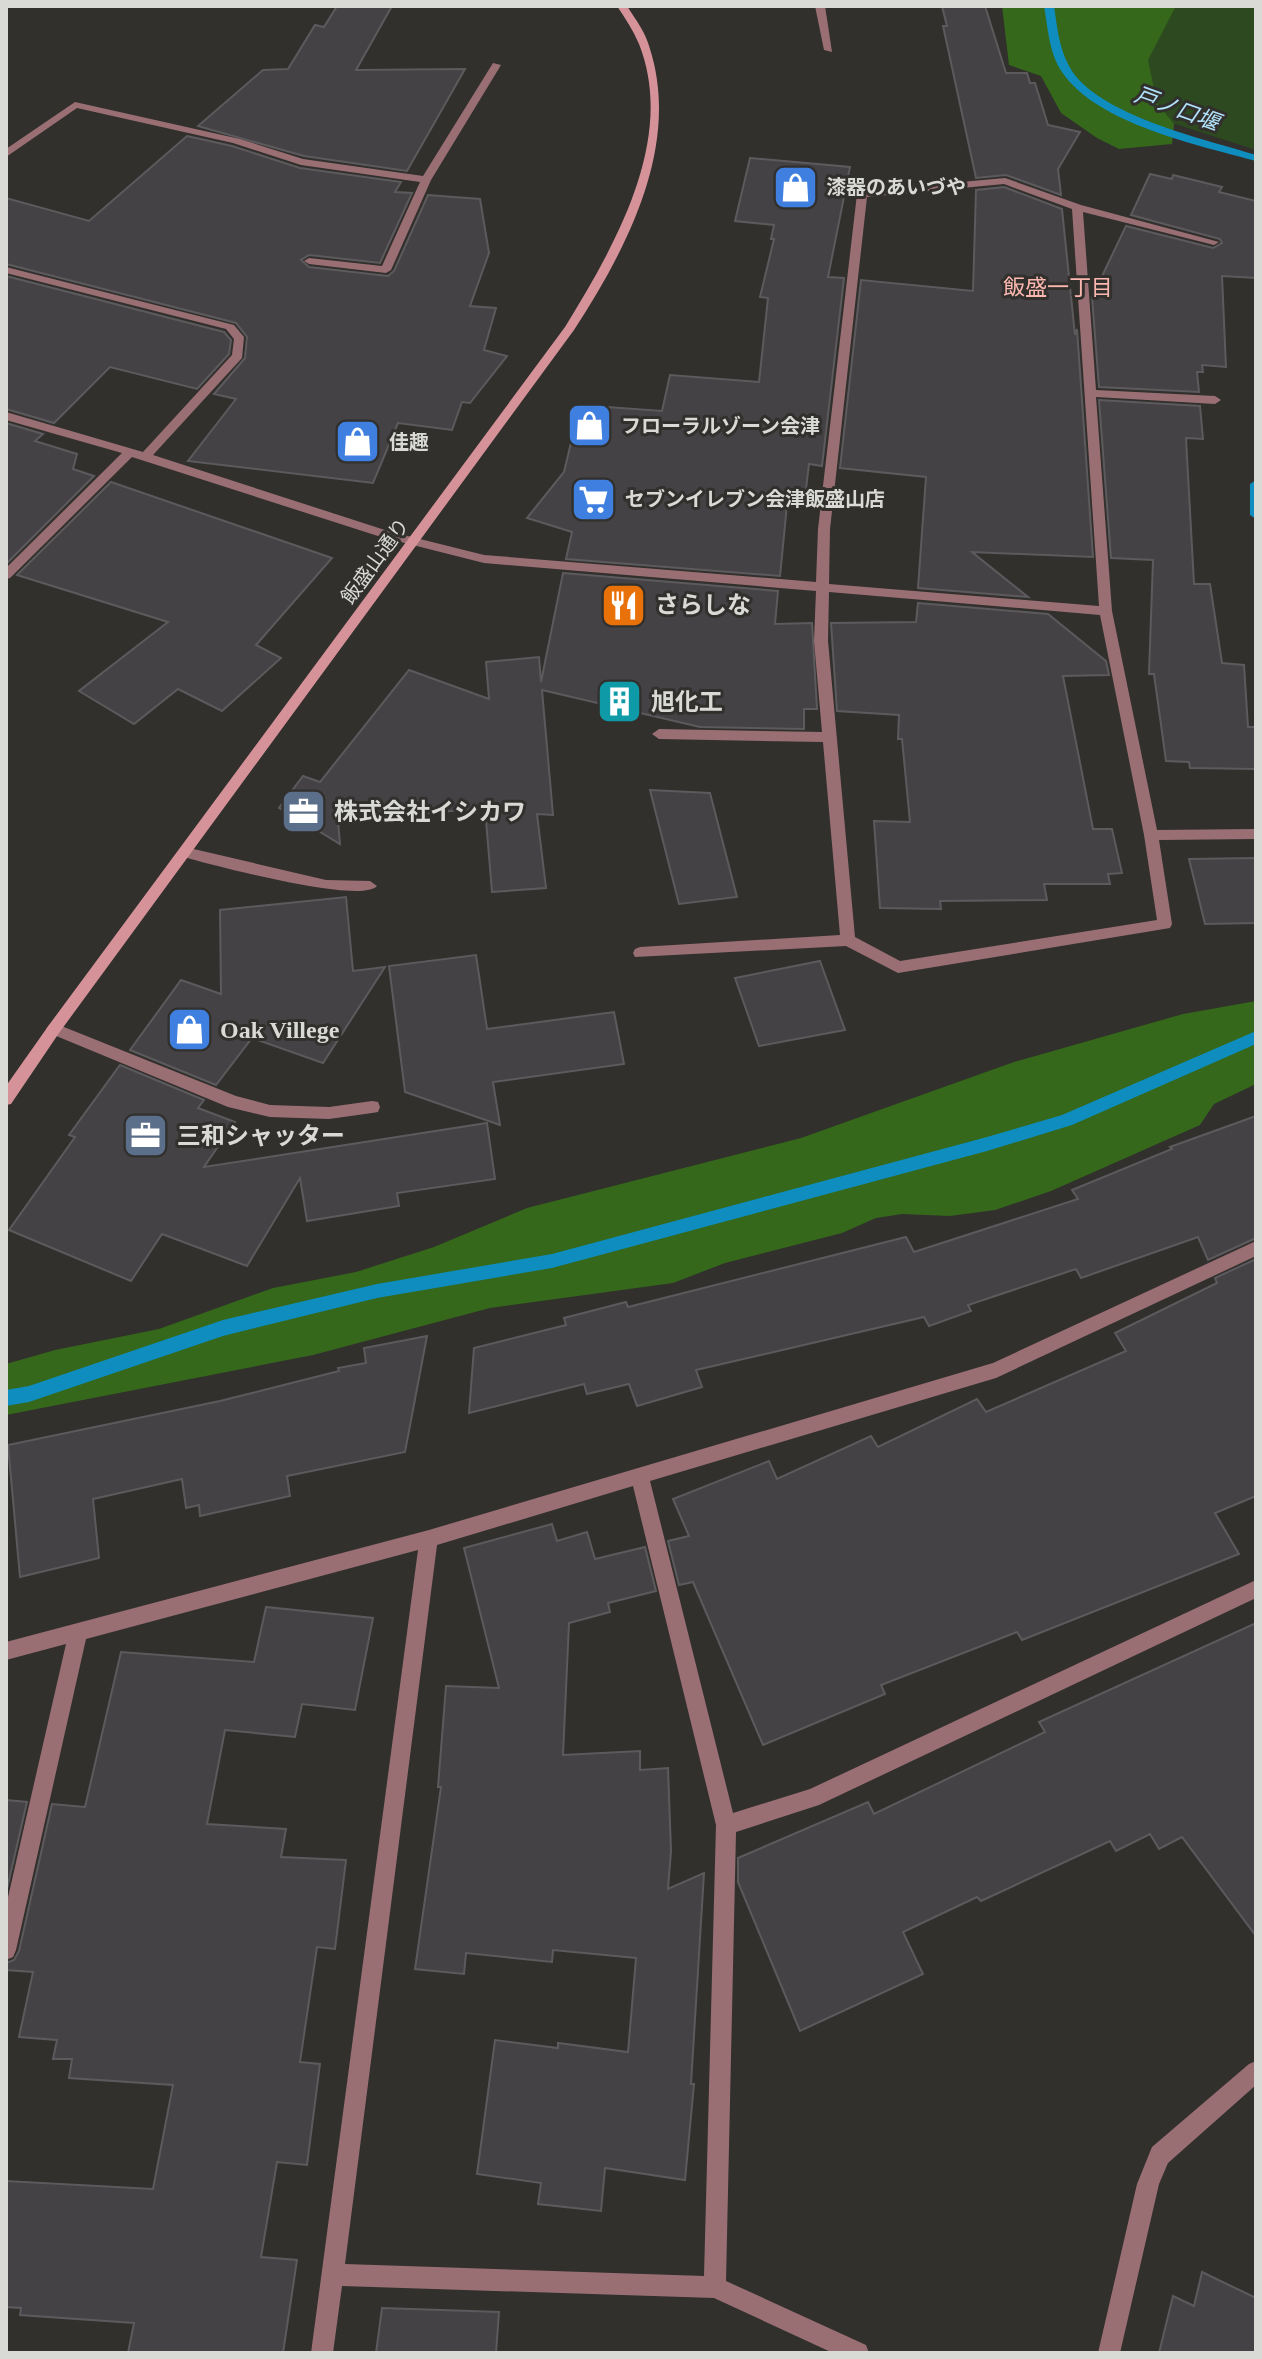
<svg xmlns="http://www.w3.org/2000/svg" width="1262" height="2359" font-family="'Times New Roman','Noto Sans JP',serif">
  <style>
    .green { fill: #2d4920 }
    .forest { fill: #35681a }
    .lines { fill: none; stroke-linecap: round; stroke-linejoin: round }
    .stream { fill: #0f8dbe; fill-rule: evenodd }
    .building { fill: #454245; stroke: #5d5a5d; stroke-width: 2 }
    .street { fill: #9a6f74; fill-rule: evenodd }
    .secondary { fill: #d69299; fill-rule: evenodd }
    .labels { text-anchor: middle; stroke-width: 6; stroke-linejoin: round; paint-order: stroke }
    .far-poi-label { font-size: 20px; font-weight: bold; fill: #d9d9d6; stroke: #31302d; text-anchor: start }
    .far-street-label { font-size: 20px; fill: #d9d9d6; stroke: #31302d }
    .far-water-label { font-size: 22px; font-style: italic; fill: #b2e2fc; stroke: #31302d }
    .far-neighbourhood-label { font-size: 22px; fill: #fcb8b0; stroke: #31302d }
    .poi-label { font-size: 24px; font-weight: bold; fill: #d9d9d6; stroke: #31302d; text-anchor: start }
  </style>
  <rect width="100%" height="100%" fill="#31302d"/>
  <polygon class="green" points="1176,6 1256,6 1256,150 1172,123 1157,104 1147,60"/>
  <g class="forest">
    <polygon points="1002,6 1176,6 1148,60 1157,103 1174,124 1172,144 1119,149 1097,138 1061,113 1041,76 1009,65"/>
    <polygon points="1256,1001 1256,1084 1214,1104 1200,1125 1051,1191 995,1210 950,1216 902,1214 876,1218 842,1233 725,1263 673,1283 490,1308 313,1355 6,1415 6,1364 55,1350 159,1329 273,1288 356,1272 434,1247 527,1208 801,1138 1014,1062 1183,1014"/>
  </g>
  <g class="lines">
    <g class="stream">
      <path d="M1044,6H1054C1057,26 1059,48 1069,66C1095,115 1205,139 1256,155V161C1198,145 1097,124 1062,72C1049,53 1048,28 1044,6Z"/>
      <polygon points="1256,480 1256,519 1250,515 1250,484"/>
      <polygon points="1256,1031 1256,1044 1072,1125 987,1151 552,1268 377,1298 223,1336 29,1402 6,1406 6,1390 29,1386 223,1320 377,1284 552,1254 987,1137 1062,1115"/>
    </g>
  </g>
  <g class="building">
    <polygon points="337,6 392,6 356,70 465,69 407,171 304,156 198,126 263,70 288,69 315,25 324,27"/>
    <polygon points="942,6 985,6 1006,73 1027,73 1030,83 1035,83 1048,125 1080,132 1058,169 1061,195 1006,175 976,178 943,26 947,26"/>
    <polygon points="187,136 232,146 300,168 401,182 395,192 412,193 380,263 309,255 301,260 309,267 388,276 394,271 428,195 480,199 489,253 470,306 496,308 484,350 507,356 470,403 462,402 452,430 398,423 373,483 188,461 236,399 214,394 245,358 247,337 236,323 6,264 6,198 89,221"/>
    <polygon points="750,158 850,167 828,277 844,278 822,466 809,464 804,506 787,505 780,576 566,559 572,532 527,518 564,472 580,405 662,411 670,375 759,382 768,298 760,297 774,239 771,239 774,225 735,221"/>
    <polygon points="1150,174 1172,179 1173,175 1222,187 1219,192 1256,201 1256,278 1222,276 1226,367 1202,365 1203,372 1197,372 1199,392 1099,387 1092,297 1126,226 1213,248 1222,243 1220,239 1131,215"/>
    <polygon points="1004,187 1062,209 1075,335 1077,329 1093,557 972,552 1028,597 918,588 926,477 840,468 861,280 973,291 976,190"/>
    <polygon points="6,276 224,332 231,340 229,354 197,389 110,367 54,423 6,409"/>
    <polygon points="1099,400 1200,406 1203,439 1186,438 1194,584 1210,584 1222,663 1244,665 1248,727 1256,727 1256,769 1190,768 1189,762 1166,761 1154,674 1149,674 1153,560 1111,558"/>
    <polygon points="6,423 43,434 35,441 77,454 73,469 94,476 6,564"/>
    <polygon points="111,482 332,558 256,645 281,658 222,711 178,689 134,724 79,691 168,622 17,575"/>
    <polygon points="563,573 778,591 775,624 812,623 817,709 804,709 804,729 700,727 542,690 553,815 537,814 546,888 492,892 485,808 338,821 340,844 307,824 285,826 293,816 279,808 303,776 320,782 409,670 489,699 486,662 539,657 541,682"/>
    <polygon points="918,603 1048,614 1106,661 1109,675 1063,676 1093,829 1112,829 1122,873 1108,874 1110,884 1044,884 1047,900 940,901 941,909 880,908 874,821 910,822 902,739 898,739 899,715 837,711 831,623 916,622"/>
    <polygon points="650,790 710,793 737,897 679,904"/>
    <polygon points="1256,858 1256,923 1205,924 1189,859"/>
    <polygon points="346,897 353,971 385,967 323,1063 252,1038 216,1085 130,1050 181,980 221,994 220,910"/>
    <polygon points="476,955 487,1029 614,1012 624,1064 493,1082 500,1125 405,1092 389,966"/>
    <polygon points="820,961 845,1030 759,1046 735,978"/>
    <polygon points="120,1065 204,1100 198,1108 235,1122 204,1167 487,1123 495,1179 397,1193 399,1206 307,1221 300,1178 247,1266 162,1234 131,1281 9,1230 75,1137 69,1135"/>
    <polygon points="1256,1116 1256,1238 1208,1260 1198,1237 1081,1278 1076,1269 968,1305 971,1311 929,1326 924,1317 696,1370 702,1387 637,1406 629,1384 587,1394 584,1384 469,1413 474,1348 566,1325 564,1318 626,1302 628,1307 906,1237 914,1252 1078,1199 1072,1190 1172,1149 1170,1147"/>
    <polygon points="1256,1259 1256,1496 1215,1513 1239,1554 1022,1640 1017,1632 881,1685 885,1694 763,1745 693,1582 679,1585 668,1541 689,1536 673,1499 769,1461 777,1479 871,1436 878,1447 977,1399 986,1412 1126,1351 1115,1333 1217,1283 1215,1278"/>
    <polygon points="427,1336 405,1452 287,1476 290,1496 200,1516 199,1505 186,1508 182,1479 93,1499 99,1558 20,1577 8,1445 220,1401 339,1371 338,1368 366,1363 364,1348"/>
    <polygon points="552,1524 557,1541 587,1532 595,1559 645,1547 656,1591 608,1603 610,1612 569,1623 563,1755 640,1751 640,1770 668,1768 671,1851 668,1889 704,1873 691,2084 694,2084 685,2180 605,2168 601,2211 538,2204 541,2183 477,2174 495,2040 558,2048 558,2043 628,2052 636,1958 553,1950 552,1962 466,1953 464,1974 415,1969 441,1787 438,1787 446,1686 499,1688 464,1548"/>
    <polygon points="266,1607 373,1618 355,1710 302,1704 295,1737 225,1730 207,1824 286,1829 281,1857 346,1860 335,1949 317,1947 300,2062 320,2064 307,2165 277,2162 261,2257 297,2260 283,2353 128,2353 134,2323 20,2315 21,2308 6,2307 6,2181 153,2189 173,2085 69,2078 72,2059 53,2059 57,2040 19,2037 33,1972 6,1970 6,1963 14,1960 19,1951 52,1804 85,1807 121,1652 254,1662"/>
    <polygon points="1256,1623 1256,1936 1182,1837 1159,1849 1150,1834 1116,1851 1110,1841 981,1901 977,1897 903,1932 923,1974 800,2031 738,1882 738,1858 868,1802 874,1814 1045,1732 1039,1722"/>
    <polygon points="6,1800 27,1802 6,1893"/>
    <polygon points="1202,2272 1256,2298 1256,2353 1159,2353 1173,2296 1194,2306"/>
    <polygon points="382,2308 499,2312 496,2353 376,2353"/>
  </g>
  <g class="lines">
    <g class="street">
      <polygon points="815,6 825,6 832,52 824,50"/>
      <polygon points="493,63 501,65 431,180 391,270 386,273 309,264 304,261 309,258 382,266 420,182 301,165 233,143 77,108 6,157 6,149 75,102 240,139 303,159 423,176"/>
      <path d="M1005,178L1081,205L1219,242L1214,245L1083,212L1096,390L1215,396L1221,400L1215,404L1096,397L1112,611L1157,830L1256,829V839L1159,840L1172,924L1170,928L898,973L846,946L635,957L633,953L635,949L640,947L840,935L823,742L659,739L652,734L659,729L822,732L814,641L816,591L484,563L381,537L132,457L10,578L6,579V568L122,453L6,420V412L143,452L232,355L234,339L226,329L6,273V267L234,325L244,337L242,358L153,455L388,531L484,555L816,582L818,529L857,194L862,191ZM1004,184L1072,209L1099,606L829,584L830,529L867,197ZM829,592L1100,615L1144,835L1157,920L900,961L855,937L828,641Z"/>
      <path d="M185,847L326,880L370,881L377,886C360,905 209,864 180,856L178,852Z"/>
      <polygon points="54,1023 236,1096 270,1105 329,1107 372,1101 378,1102 380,1107 378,1112 372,1113 329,1119 270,1117 228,1107 49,1033 46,1029 49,1025"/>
      <path d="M1256,1241V1256L996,1378L650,1481L733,1813L810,1789L1256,1580V1598L819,1805L736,1832L726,2281L866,2345L869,2353H833L714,2298L342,2286L333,2353H311L418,1550L86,1639L16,1950L13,1957L6,1960V1906L66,1644L6,1660V1642L429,1530L993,1363ZM633,1486L716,1825L704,2276L345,2264L437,1545Z"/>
      <polygon points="1256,2061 1256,2085 1168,2163 1159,2184 1120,2353 1098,2353 1137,2184 1152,2147 1249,2064"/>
    </g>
    <path class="secondary" d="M617,6H627C636,20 646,33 650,49C681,147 626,250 574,330L59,1033L11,1104L6,1105V1086L49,1025L565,327C614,247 677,140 639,44C633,30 625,18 617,6Z"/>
  </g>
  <defs>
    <symbol id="shop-square" viewBox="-11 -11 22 22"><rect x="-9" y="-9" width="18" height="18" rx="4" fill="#3f7fe0" stroke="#31302d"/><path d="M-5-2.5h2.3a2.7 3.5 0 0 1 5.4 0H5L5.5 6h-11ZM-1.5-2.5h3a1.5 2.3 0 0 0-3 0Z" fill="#fff"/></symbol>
    <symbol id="supermarket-square" viewBox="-11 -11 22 22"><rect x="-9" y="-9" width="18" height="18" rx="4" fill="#3f7fe0" stroke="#31302d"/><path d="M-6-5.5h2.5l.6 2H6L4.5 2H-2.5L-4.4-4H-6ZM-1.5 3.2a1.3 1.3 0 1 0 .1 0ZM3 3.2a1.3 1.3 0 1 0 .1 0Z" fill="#fff"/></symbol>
    <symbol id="restaurant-square" viewBox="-11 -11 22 22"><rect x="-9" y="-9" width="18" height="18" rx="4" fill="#e8710a" stroke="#31302d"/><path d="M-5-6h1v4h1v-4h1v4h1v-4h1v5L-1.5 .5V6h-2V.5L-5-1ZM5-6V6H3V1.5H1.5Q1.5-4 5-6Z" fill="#fff"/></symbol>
    <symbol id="building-square" viewBox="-11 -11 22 22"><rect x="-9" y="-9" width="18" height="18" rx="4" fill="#0f9aa8" stroke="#31302d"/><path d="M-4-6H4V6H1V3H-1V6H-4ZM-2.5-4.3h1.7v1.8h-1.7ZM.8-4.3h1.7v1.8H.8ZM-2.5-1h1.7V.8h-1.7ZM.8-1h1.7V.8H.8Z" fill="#fff"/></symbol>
    <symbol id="office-square" viewBox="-11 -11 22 22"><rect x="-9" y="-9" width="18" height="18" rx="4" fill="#5c6f8a" stroke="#31302d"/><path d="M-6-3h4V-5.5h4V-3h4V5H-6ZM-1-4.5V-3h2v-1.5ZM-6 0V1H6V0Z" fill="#fff"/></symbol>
  </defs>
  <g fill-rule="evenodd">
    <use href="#shop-square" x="770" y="162" width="51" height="51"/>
    <use href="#shop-square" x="564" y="400" width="51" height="51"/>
    <use href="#shop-square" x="332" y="416" width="51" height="51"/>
    <use href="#supermarket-square" x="568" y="474" width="51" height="51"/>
    <use href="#restaurant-square" x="598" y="580" width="51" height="51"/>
    <use href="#building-square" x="594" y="676" width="51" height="51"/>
    <use href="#office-square" x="278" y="786" width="51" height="51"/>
    <use href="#shop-square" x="164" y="1004" width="51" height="51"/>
    <use href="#office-square" x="120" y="1110" width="51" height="51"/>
  </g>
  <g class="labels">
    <g class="far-poi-label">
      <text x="826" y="194">漆器のあいづや</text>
      <text x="621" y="433">フローラルゾーン会津</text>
      <text x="389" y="449">佳趣</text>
      <text x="625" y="506">セブンイレブン会津飯盛山店</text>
    </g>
    <g class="far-street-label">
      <text transform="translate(375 561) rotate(-54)" y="7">飯盛山通り</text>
    </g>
    <g class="far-water-label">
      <text transform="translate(1177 108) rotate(20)" y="8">戸ノ口堰</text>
    </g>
    <g class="far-neighbourhood-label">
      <text x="1058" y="295">飯盛一丁目</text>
    </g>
    <g class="poi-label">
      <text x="655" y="613">さらしな</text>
      <text x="651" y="710">旭化工</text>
      <text x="334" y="820">株式会社イシカワ</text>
      <text x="220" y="1038">Oak Villege</text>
      <text x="177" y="1144">三和シャッター</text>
    </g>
  </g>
  <rect width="1262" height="2359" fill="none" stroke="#d9d9d6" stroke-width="16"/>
</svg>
